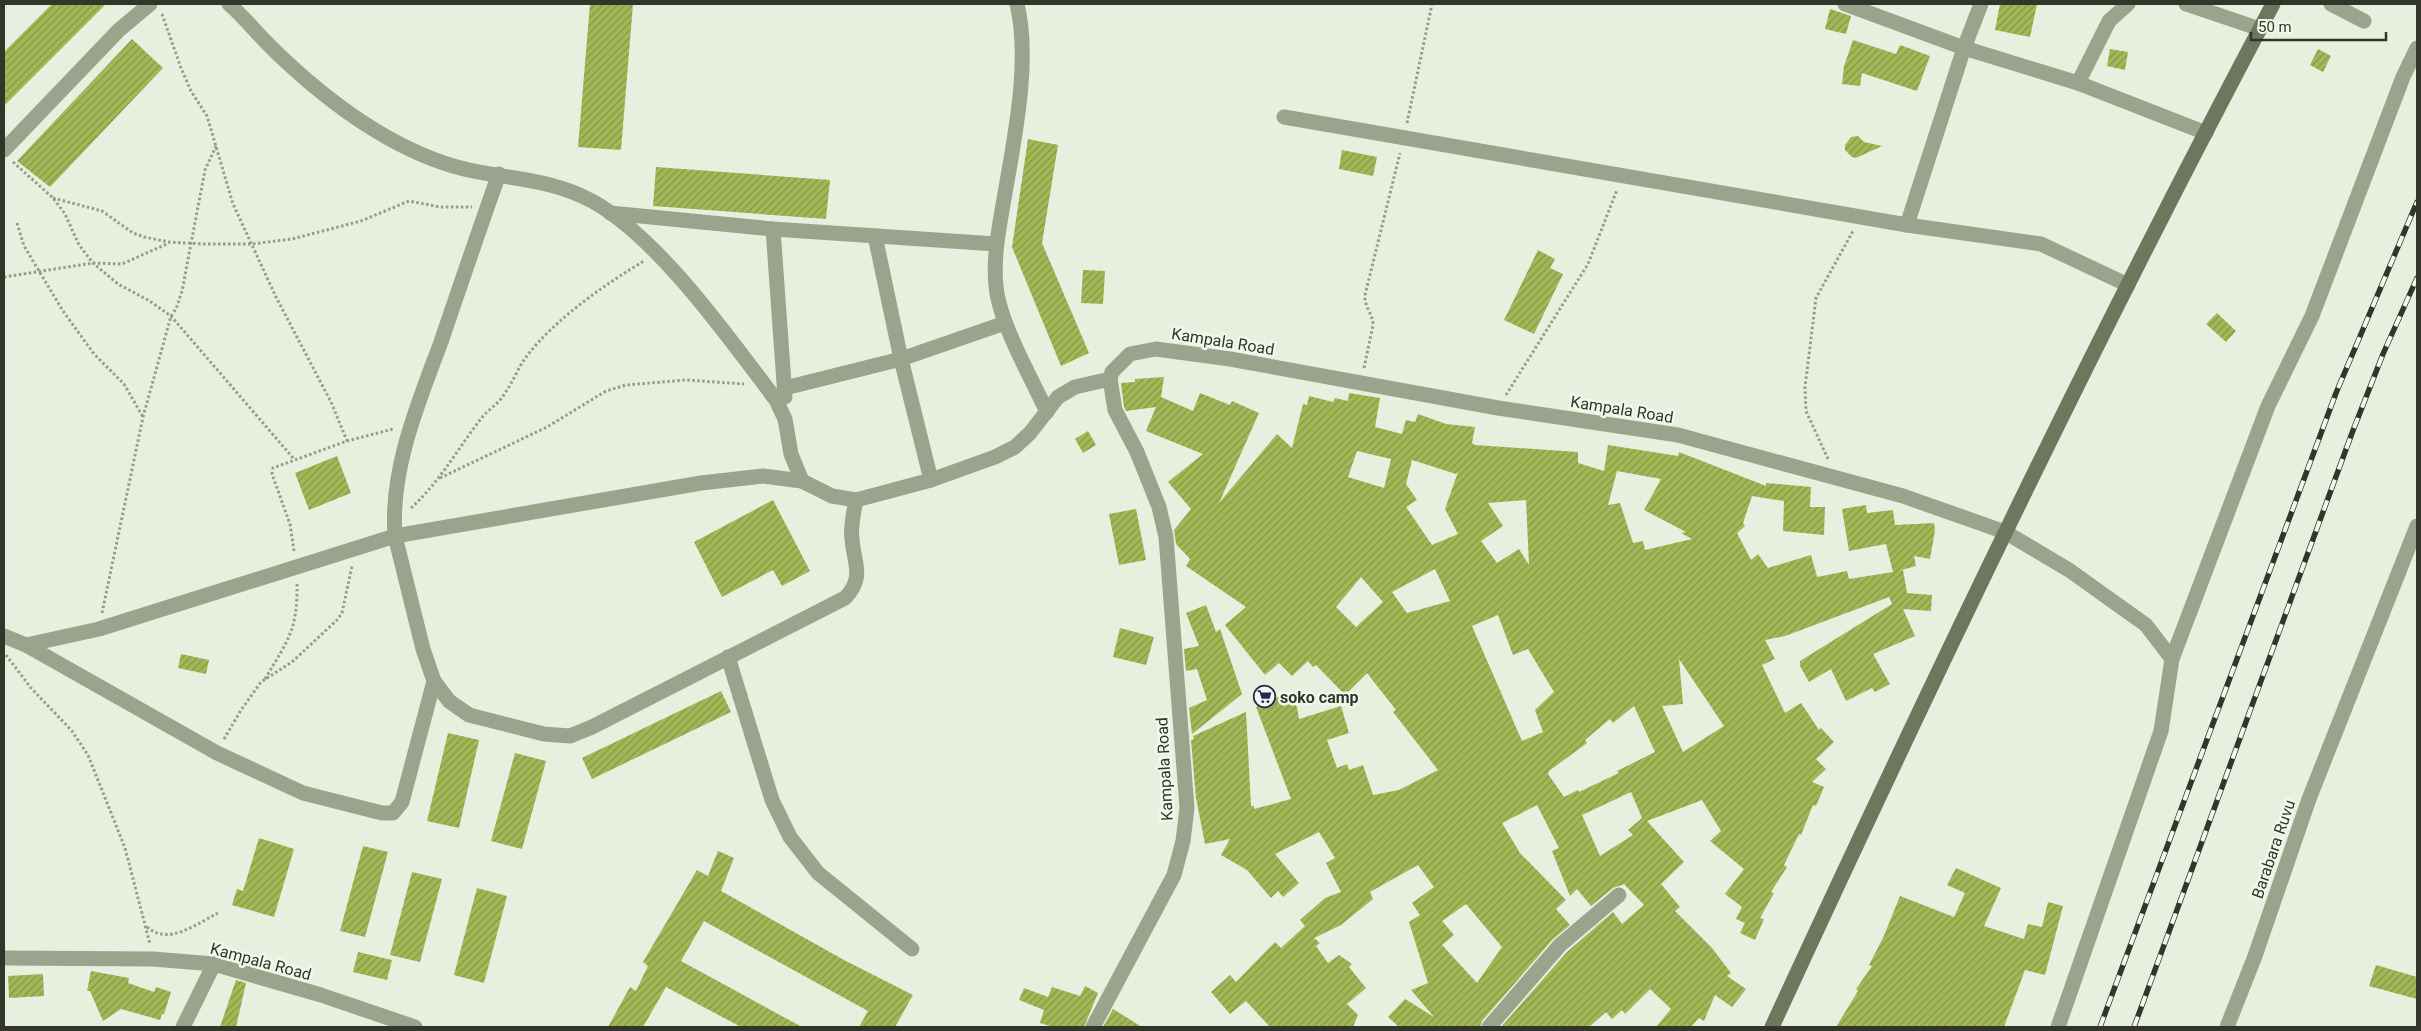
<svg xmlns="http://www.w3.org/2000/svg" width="2421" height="1031" font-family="Roboto,sans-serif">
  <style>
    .building { fill: url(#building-hatch); fill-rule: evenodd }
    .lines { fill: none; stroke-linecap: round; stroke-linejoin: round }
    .path { stroke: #949e86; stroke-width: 3; stroke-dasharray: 2.5 2.5; stroke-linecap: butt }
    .minor { stroke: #9aa48d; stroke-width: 15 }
    .major { stroke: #6e765d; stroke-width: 15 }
    .rail-casing { stroke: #32362a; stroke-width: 5.5 }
    .rail { stroke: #f1f8eb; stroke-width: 4; stroke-dasharray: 11; stroke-linecap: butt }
    .labels { text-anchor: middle; stroke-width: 5; stroke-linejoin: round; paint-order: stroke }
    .street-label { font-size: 16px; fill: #32362a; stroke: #f1f8eb }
    .poi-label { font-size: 16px; font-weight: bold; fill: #32362a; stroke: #f1f8eb; text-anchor: start }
  </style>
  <defs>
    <pattern id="building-hatch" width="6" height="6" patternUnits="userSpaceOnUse" patternTransform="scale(1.25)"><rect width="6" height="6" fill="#a2b856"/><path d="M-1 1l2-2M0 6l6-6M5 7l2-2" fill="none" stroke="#859647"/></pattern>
  </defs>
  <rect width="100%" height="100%" fill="#e7f0df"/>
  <g class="building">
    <polygon points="52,4 106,4 4,106 4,52"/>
    <polygon points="590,4 633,4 621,150 578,147"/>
    <polygon points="2000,4 2037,4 2030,37 1995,30"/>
    <polygon points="1830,9 1851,16 1846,34 1825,29"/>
    <polygon points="132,39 163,68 50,187 17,161"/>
    <polygon points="1853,40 1896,54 1900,45 1930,56 1917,91 1862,73 1860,86 1842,84 1844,66"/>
    <polygon points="2110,49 2128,52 2125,70 2107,66"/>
    <polygon points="2318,49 2331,56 2323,72 2310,65"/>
    <polygon points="1858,136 1864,142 1882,146 1856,158 1852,157 1845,150 1845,145 1851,137"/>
    <polygon points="1028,139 1058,145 1042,243 1089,353 1061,366 1012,247"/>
    <polygon points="1342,150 1377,157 1373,176 1339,169"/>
    <polygon points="656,167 830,180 826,219 653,206"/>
    <polygon points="1538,250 1555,259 1550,268 1563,274 1534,334 1504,320"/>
    <polygon points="1083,270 1105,271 1103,304 1081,303"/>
    <polygon points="2217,313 2236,331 2226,342 2206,324"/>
    <path d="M1164,377L1161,397L1193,411L1200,393L1230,405L1232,401L1259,413L1219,503L1277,434L1292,448L1303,404L1307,405L1309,396L1333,402L1335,398L1348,401L1349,393L1380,398L1375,427L1402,434L1406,420L1415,422L1418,414L1446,424L1475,427L1472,443L1475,445L1578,452V463L1604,471L1608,445L1678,456L1679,452L1766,486V483L1811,487L1810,507H1825L1824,535L1783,531L1784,501L1752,496L1743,523L1745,526L1737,533L1751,560L1758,554L1768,568L1811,555L1817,577L1847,571L1849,579L1893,572L1886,544L1849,551L1842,509L1866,505L1867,513L1893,510L1895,525L1934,523L1935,530L1930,559L1914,556L1916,566L1898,571L1903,570L1907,593L1932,595L1931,611L1903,609L1915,636L1873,654L1890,684L1875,692L1872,688L1846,701L1831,669L1809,682L1800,666V661L1892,604L1889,597L1785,636L1765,640L1775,659L1762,665L1785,713L1801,703L1819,730L1821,728L1834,742L1816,759L1826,769L1812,782L1824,787L1816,806L1813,805L1801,835L1799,834L1784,865L1787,867L1771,892L1774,893L1760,918L1764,919L1755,940L1740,933L1745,923L1736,919L1742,907L1725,894L1744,869L1710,841L1721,831L1702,800L1647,821L1684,862L1661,884L1680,907L1675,911L1712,948L1731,973L1727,976L1746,989L1732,1007L1715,995L1704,1021L1699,1018L1691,1027H1656L1671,1009L1650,989L1625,1014L1622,1010L1612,1019L1606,1012L1589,1027H1501L1567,952L1613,912L1622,924L1644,905L1624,884L1613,888L1591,906L1577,889L1570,896L1552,851L1559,848L1537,805L1502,823L1520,853L1566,900L1556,909L1570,925L1553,939L1482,1021L1480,1027H1399L1388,1017L1405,999L1434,1017L1411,990L1428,983L1409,922L1420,915L1412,903L1434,887L1418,865L1370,892L1373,899L1341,925L1314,938L1320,943L1316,946L1328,963L1339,955L1352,964L1349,967L1366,988L1347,1004L1358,1015L1353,1027H1270L1246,1001L1230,1014L1211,992L1230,975L1236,982L1275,942L1281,948L1305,926L1300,920L1325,898L1341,892L1326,863L1335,858L1319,832L1275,854L1299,883L1283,897L1278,891L1271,898L1247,870L1221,855L1230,839L1205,844L1196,798L1191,740L1194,739L1193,736L1246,712L1251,806H1254V809L1291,799L1256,707L1286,693L1297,707L1299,719L1341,706L1349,733L1327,740L1337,768L1347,764L1349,770L1363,765L1373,795L1399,790L1438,770L1393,712L1396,710L1367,673L1345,695L1316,665L1313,667L1308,661L1292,676L1279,663L1265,675L1225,625L1246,607L1186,566L1190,559L1176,544L1174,530L1191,509L1168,482L1203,454L1146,431L1156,407L1126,411L1124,407L1121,383L1135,382V379ZM1357,451L1391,459L1384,488L1348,477ZM1412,460L1456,474L1458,472L1445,509L1458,534L1432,545L1406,507L1417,500L1406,484ZM1617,471L1661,479L1644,510L1686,532L1681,533L1692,539L1645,550L1643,541L1633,543L1620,503L1608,505ZM1526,500L1529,565L1519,549L1497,563L1481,541L1503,526L1488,503ZM1435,569L1450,601L1407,613L1392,592ZM1361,577L1383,602L1356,627L1336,607ZM1498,615L1513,655L1528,649L1554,692L1535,710L1543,732L1522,741L1472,626ZM1679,659L1724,726L1683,752L1662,706L1683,704ZM1634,706L1655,752L1617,771L1619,773L1579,792L1578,790L1564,797L1548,774L1549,771L1587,743L1585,740L1610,719L1613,723ZM1631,792L1642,818L1628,830L1633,835L1600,856L1582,815ZM1466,904L1502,947L1477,983L1442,945L1454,935L1442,921Z"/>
    <polygon points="1088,431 1096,445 1083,453 1075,439"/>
    <polygon points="337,456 351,493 309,510 295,473"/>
    <polygon points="773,500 810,571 782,586 773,570 722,597 694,542"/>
    <polygon points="1136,509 1146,560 1119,565 1109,514"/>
    <polygon points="1206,605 1216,632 1220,629 1242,694 1192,734 1189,708 1207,700 1197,669 1186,671 1184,649 1199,646 1186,613"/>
    <polygon points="1120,628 1154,637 1146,665 1113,657"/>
    <polygon points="181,654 209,660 206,674 178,668"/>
    <polygon points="721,691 731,712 592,779 582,758"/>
    <polygon points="448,733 479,740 459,828 427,821"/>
    <polygon points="515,753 546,761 522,849 491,841"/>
    <polygon points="259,838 294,849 274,917 232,905 237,889 243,891"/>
    <polygon points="363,846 388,852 365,937 340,931"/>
    <polygon points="718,851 734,858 721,891 844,960 913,995 895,1027 859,1027 868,1011 704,921 681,961 802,1027 741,1027 666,987 643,1027 608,1027 630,987 636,991 648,966 643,962 697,870 708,876"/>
    <polygon points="1956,868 2001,888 1984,926 2024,939 2028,924 2042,927 2048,902 2063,906 2045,975 2025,970 2004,1027 1836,1027 1858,991 1856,989 1872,966 1869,965 1883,938 1900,896 1954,917 1965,893 1947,885"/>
    <polygon points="412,872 442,879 420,962 390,955"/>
    <polygon points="477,888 507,896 484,983 454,975"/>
    <polygon points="358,952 392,960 387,980 353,972"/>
    <polygon points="2376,965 2417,977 2417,999 2369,986"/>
    <polygon points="91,971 129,978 128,983 154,992 156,987 171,992 164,1014 162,1014 160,1020 121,1009 103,1021 90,991 87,991"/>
    <polygon points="43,974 44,996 9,998 8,976"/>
    <polygon points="236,980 246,983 236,1027 220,1027"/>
    <polygon points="1085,986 1098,993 1084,1027 1053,1027 1040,1023 1044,1010 1019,1000 1024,988 1048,997 1052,987 1080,996"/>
    <polygon points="1113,1009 1142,1027 1103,1027"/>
  </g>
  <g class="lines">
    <g class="path">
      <polyline points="162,14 181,68 191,91 207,116 233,204 276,297 331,402 347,441"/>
      <polyline points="1407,123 1432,4"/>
      <polyline points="13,162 53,198 65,214 79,245 93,263 118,284 148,300 171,316 294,459"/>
      <polyline points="53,198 102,211 133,233 144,237 169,242 204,244 252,244 292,239 361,221 409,201 440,207 472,207"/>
      <polyline points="17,223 24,246 63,311 94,354 124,384 143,417"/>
      <polyline points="4,277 93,263 122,264 169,243"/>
      <path d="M1364,368L1373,325C1373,314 1364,307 1365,295L1400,153"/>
      <polyline points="1506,395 1588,264 1617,190"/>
      <polyline points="1828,459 1806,411 1805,387 1816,298 1853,231"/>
      <polyline points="440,478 547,427 606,391 626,385 686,380 744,384"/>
      <path d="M411,508C441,481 459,446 484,415C491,408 500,402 505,393C513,382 518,368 526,357C555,319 604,285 644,261"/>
      <polyline points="294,551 290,524 272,474 273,468 347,441 393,429"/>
      <polyline points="102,613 143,417 171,316 176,309 182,291 205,170 216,146"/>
      <polyline points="6,655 31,688 72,731 88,755 125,848 150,944"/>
      <path d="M265,679C288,640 298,630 297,582"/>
      <polyline points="224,739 241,710 261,682 292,662 337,620 342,613 352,566"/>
      <path d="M147,927C169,946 196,924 218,913"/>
    </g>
    <g class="minor">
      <path d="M229,4C246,19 260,37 277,53C326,100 387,146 453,166C501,180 546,176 592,201C659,238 729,338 776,400L785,419L791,454L802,481"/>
      <path d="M1017,4C1031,62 1014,140 1004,199C999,228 993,257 996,286C999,322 1031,377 1047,412"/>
      <polyline points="1845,4 1964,48 2078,83 2206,133"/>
      <polyline points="2186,4 2260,29"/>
      <polyline points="2331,4 2364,21"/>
      <polyline points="2078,83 2109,21 2128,4"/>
      <polyline points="1284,117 1907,225 2041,244 2128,285"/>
      <polyline points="4,150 119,30 150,4"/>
      <path d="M499,174C479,230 460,286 441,342C418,404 390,469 395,536L423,649L434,681L449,701L469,715L544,734L570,736L592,727L845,598C865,577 854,564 852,539C850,527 854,512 856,500"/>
      <polyline points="610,213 773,229 996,244"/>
      <polyline points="1907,225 1964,48 1981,4"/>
      <polyline points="773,229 785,397"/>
      <polyline points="875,236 901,359 931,480"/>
      <polyline points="785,388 901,359 1005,323"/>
      <polyline points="4,636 26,645 217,753 303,793 382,813 393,813 402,802 434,681"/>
      <polyline points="26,645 99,629 395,536 701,483 763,476 802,481 832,496 856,500 875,495 931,480 995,457 1015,447 1030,433 1058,397 1075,387 1110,379"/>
      <polyline points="728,657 772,800 790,837 818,873 912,949"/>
      <polyline points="4,958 153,959 214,964 321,995 415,1027"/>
      <polyline points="183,1027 214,964"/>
      <polyline points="1093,1027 1174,875 1183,841 1187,808 1166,537 1159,507 1137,452 1115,410 1110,379 1112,372 1130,354 1156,349 1230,359 1498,408 1678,435 1903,496 2005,532 2069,570 2146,625 2172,659"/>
      <polyline points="1489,1027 1560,945 1619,895"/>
      <polyline points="2058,1027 2161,731 2172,659 2268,406 2312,316 2403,77 2417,48"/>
      <polyline points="2227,1027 2255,956 2309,799 2417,526"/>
    </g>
    <path class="major" d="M1772,1027C1931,682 2095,339 2273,4"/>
    <defs>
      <g id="rail">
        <polyline points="2100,1027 2336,393 2417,202"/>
        <polyline points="2134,1027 2352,433 2383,354 2417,278"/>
      </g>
    </defs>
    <use href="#rail" class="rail-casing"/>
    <use href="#rail" class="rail"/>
  </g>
  <defs>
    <symbol id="supermarket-ring" viewBox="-11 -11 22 22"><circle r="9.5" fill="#f1f8eb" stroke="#272553" stroke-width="1.5"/><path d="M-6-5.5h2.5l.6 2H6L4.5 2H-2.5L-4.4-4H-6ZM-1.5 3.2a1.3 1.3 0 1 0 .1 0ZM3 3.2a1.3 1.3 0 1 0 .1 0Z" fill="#272553"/></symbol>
  </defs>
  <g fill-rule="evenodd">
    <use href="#supermarket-ring" x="1252" y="684" width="25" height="25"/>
  </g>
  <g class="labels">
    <g class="street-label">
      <text transform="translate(1223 341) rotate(9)" y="6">Kampala Road</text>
      <text transform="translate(1622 409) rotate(9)" y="6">Kampala Road</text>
      <text transform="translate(1164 769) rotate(-93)" y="6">Kampala Road</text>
      <text transform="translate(2273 849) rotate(-71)" y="6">Barabara Ruvu</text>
      <text transform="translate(261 961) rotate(15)" y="6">Kampala Road</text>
    </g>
    <g class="poi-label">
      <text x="1280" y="703">soko camp</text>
    </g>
  </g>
  <rect width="2421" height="1031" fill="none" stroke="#32362a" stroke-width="10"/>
  <path d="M2251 32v8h135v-8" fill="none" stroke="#32362a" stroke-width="2.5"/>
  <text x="2258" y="32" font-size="15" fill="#32362a" stroke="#f1f8eb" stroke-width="4" paint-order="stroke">50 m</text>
</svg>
